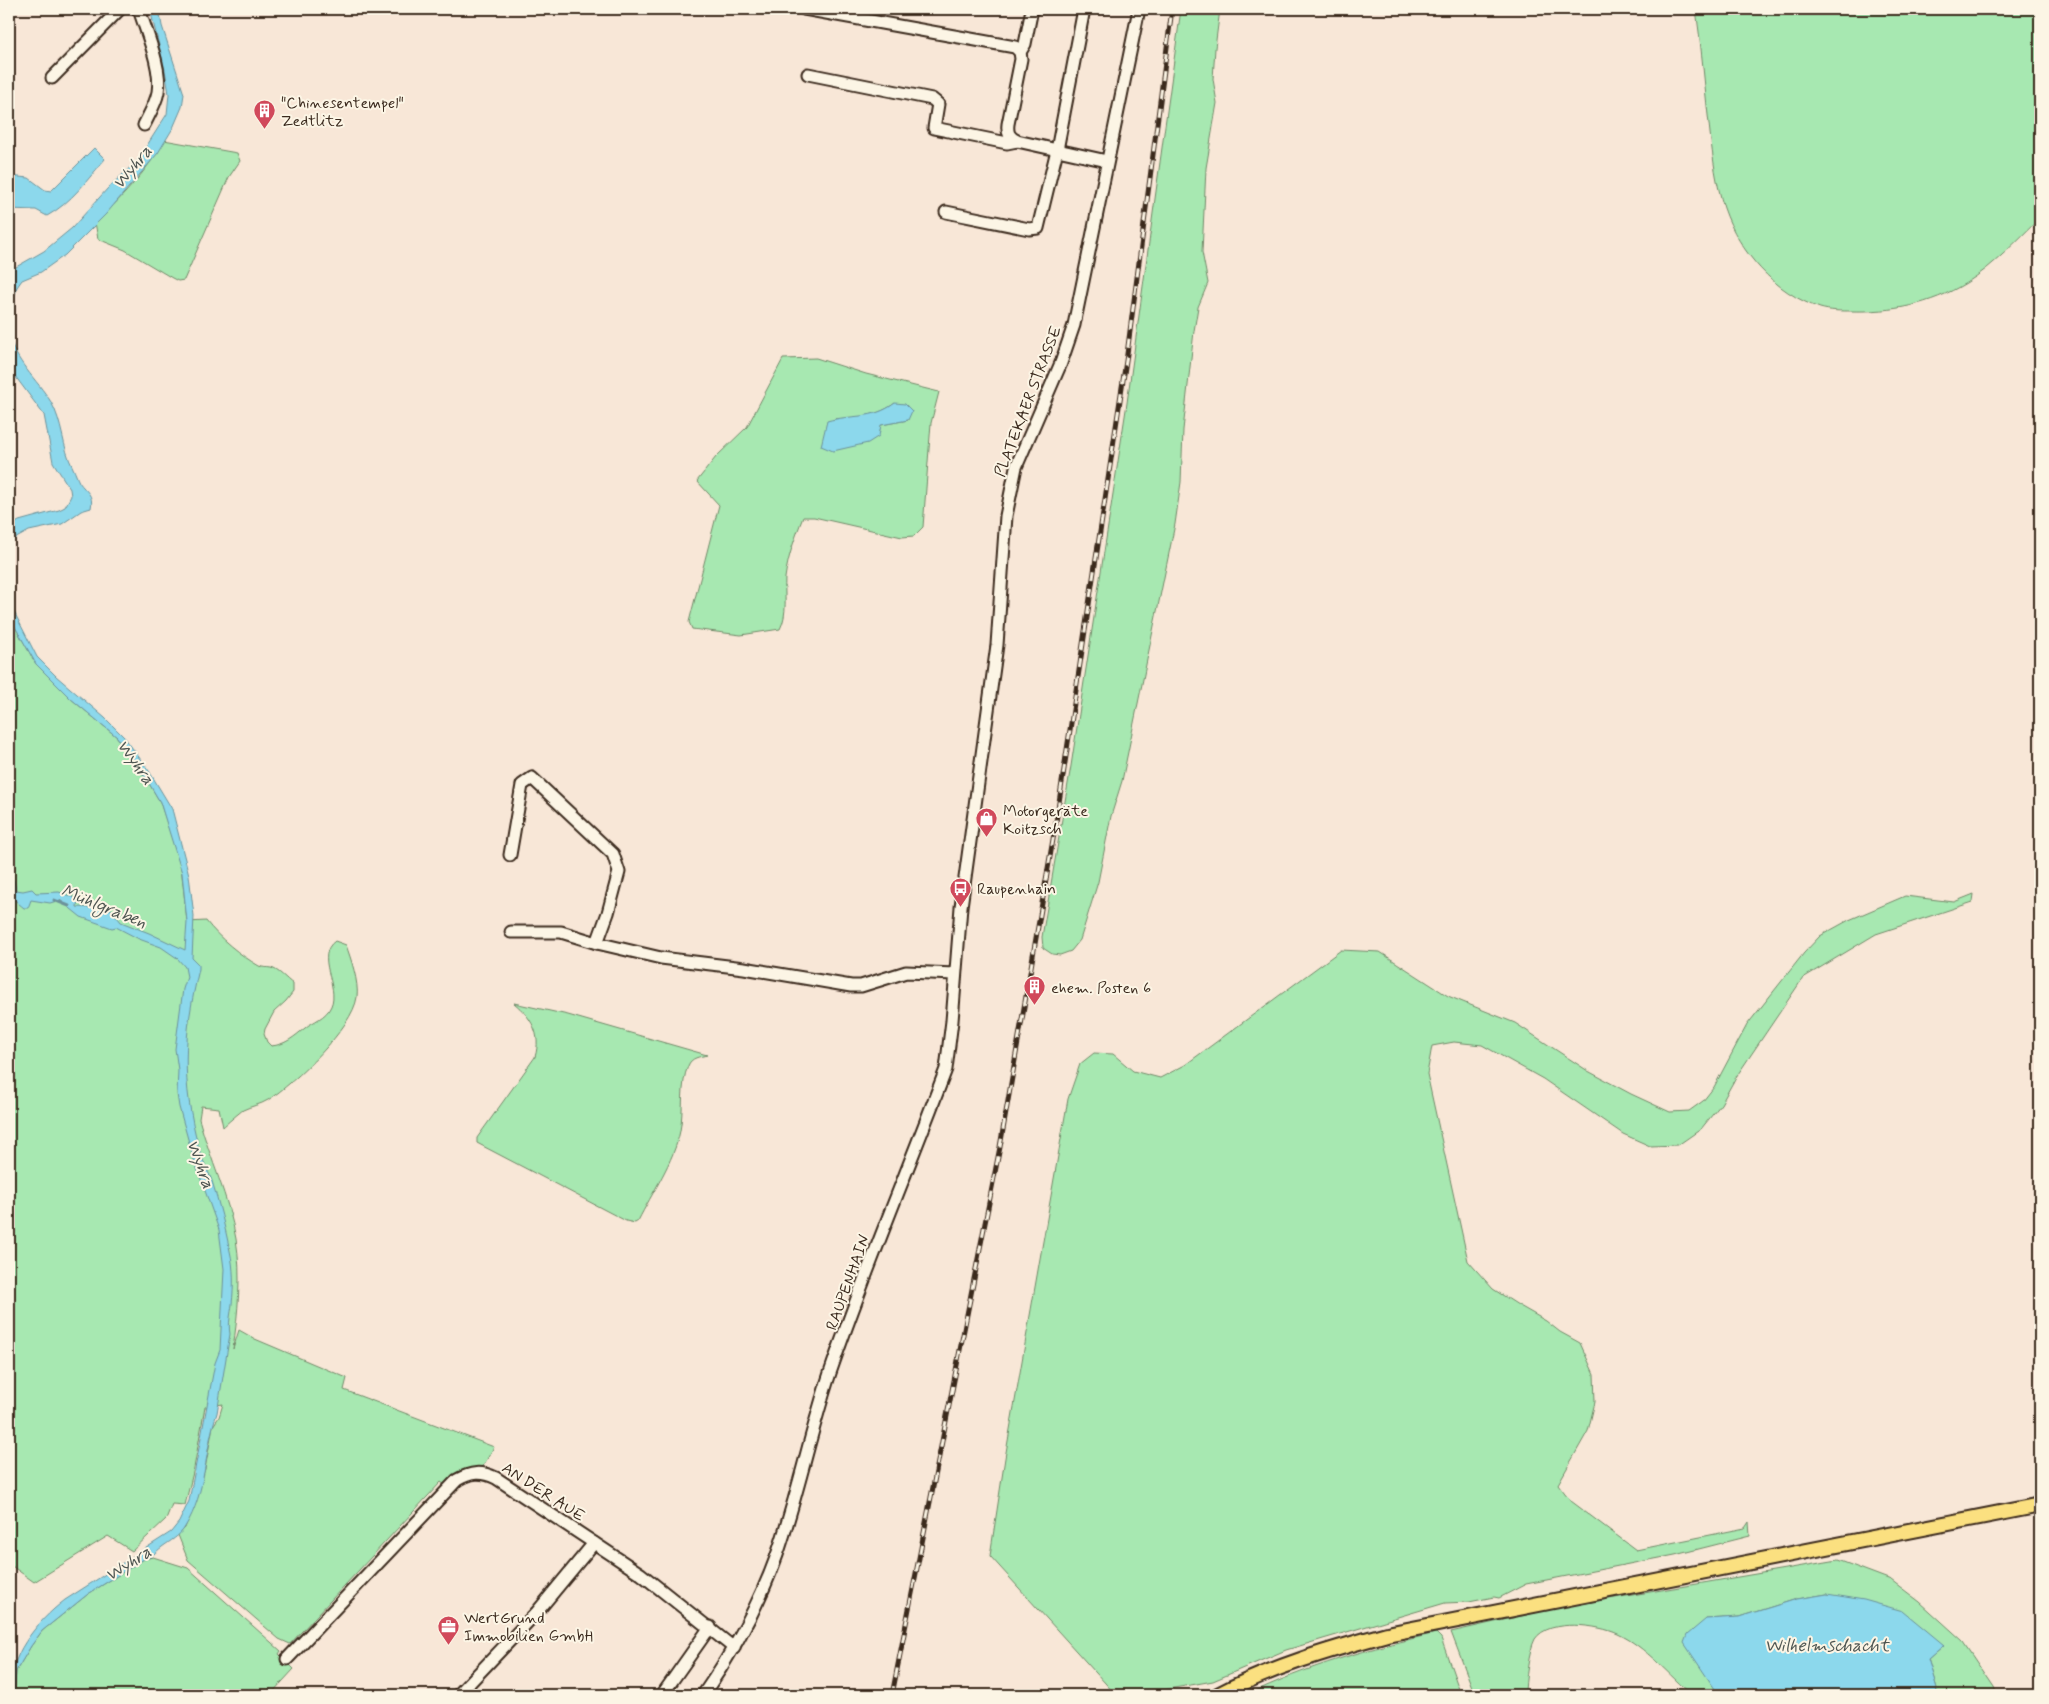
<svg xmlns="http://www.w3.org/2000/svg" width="2049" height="1704" font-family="Mynerve,sans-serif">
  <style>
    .green { fill: #a7e8b1; stroke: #718968; fill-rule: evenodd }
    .water { fill: #8cd8ec; stroke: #6c929a }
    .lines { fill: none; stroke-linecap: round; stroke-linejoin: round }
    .stream { stroke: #6c929a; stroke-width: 3 }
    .minor-casing { stroke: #3b2a1e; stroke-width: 15 }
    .major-casing { stroke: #3b2a1e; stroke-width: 18 }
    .minor { stroke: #fcf5e5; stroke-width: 11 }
    .major { stroke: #fbe080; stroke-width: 14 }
    .rail-casing { stroke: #3b2a1e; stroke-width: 5 }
    .rail { stroke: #fcf5e5; stroke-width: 3; stroke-dasharray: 9; stroke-linecap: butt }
    .labels { text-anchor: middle; stroke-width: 4; stroke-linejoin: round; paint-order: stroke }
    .poi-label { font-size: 16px; fill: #3b2a1e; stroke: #fcf5e5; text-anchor: start }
    .street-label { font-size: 16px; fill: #3b2a1e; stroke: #fcf5e5 }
    .water-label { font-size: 18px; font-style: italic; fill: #4f5652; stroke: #fcf5e5 }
  </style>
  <rect width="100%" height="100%" fill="#f8e7d7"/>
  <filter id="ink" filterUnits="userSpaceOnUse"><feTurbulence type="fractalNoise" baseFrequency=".02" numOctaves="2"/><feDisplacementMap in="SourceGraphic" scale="10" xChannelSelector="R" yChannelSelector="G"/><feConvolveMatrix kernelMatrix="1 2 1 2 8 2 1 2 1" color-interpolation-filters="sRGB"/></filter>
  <g filter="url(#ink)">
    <g class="green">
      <polygon points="1181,9 1220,9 1215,48 1213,79 1217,103 1206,168 1202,252 1208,283 1198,307 1194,331 1183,430 1181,482 1175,524 1122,781 1111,816 1098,882 1080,940 1071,951 1060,955 1052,954 1043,948 1042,937 1071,766 1127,403"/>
      <path d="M1696,9H2040V218C2017,240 1994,266 1966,283C1930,305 1892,312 1851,311C1841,311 1830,311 1820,308C1775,293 1739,252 1724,208C1716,183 1713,158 1710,133C1705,92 1702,50 1696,9Z"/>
      <path d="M164,140L237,153L240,161L229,177L184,280L178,281L172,278L125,250L98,239L95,222C116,205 153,164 164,140Z"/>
      <path d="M816,358L866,374L939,392L931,423L923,527L914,536L902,537L814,517H803C795,538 788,556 785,578C784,595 788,614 780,629L741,635L692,629L689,622L719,505L697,481L716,457L747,427L783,359ZM895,403L908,420L881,425L835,419C857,417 877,417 895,403Z"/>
      <path d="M9,616L36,664L70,698L117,737L147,780L160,802L181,866L187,922L206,921C219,938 240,955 259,966C264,968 266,967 271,968C279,970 286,979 293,984V992L286,1001L274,1012L265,1029L264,1034L267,1042L271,1046C285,1045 294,1037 305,1028C313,1021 326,1018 331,1006C340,986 314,956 335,941L346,945C351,959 359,982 357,997C353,1028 294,1083 268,1100C260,1105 251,1106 243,1110C240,1112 226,1124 223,1127L219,1108L201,1106L199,1119C210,1159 229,1198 236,1239C242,1275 238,1313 233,1349L239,1330L255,1339L347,1378L344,1390L494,1447L482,1468C466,1469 457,1474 445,1485L441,1482L290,1644L279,1639L188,1560L178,1535L185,1528L205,1469L213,1426L219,1417L223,1404L205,1407L194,1468L185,1505L172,1504L166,1519L132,1551L108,1536L34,1582L9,1564Z"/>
      <polygon points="1974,894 1973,902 1876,934 1803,978 1736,1077 1721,1104 1701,1129 1678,1145 1650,1146 1623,1134 1543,1079 1482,1045 1454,1042 1432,1046 1427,1074 1468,1261 1493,1289 1518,1305 1546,1321 1560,1332 1580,1343 1594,1374 1595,1402 1588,1431 1558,1484 1571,1501 1636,1550 1745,1528 1749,1522 1750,1536 1675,1555 1526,1584 1499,1598 1494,1597 1469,1602 1445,1603 1286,1650 1213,1681 1163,1690 1115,1694 990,1556 1005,1458 1068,1099 1080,1064 1094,1053 1113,1054 1133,1071 1160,1078 1185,1065 1341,950 1380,952 1448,996 1515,1023 1588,1071 1631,1094 1670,1112 1689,1111 1703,1101 1714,1087 1747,1025 1804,953 1820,936 1849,920 1905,896 1954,902"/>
      <path d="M514,1003L568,1015L707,1055C700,1057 691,1057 688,1066C680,1084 684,1111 680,1131C674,1161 652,1193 638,1221L635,1223L626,1221L477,1143V1138L535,1057C542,1034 531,1017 514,1003Z"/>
      <polygon points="153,1557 188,1568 281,1651 279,1654 294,1669 270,1695 14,1695 16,1671 31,1646 42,1631 88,1594 144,1559"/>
      <path d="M1838,1560L1891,1580L1920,1602L1963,1641L1994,1687L1997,1695H1939L1928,1659L1944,1645L1827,1594L1797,1599L1739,1617L1706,1619L1716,1692L1719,1695H1692C1670,1676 1645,1646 1618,1634C1599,1625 1549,1618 1535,1639C1529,1650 1525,1682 1525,1695H1475L1451,1632L1556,1608Z"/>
      <path d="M1436,1633L1441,1638L1461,1695H1247C1307,1666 1371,1648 1436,1633Z"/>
    </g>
    <g class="water">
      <polygon points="150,9 159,9 162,26 184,94 182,107 173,128 158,153 106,214 65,255 41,272 22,280 17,287 9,314 9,275 16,267 44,251 72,228 108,188 137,161 167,114 169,94 165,70"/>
      <path d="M94,148L105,159C88,179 71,203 47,216L36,210L9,209V176L29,178L45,190L51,191Z"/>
      <path d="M9,334C14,361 37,379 51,402C63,423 62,447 73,468C75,472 77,478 79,482C86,492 94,494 91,508L81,511L62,524L29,531L9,542V527L19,521L59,510L65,507L71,496L70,489L53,462L44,415L15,376L9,365Z"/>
      <path d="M895,403L905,404L912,411L908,420L881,425L879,436L868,443L833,451L821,446L827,421C852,414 873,420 895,403Z"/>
      <path d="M9,602L37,657L56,676L105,718L125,738L149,771L172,809L189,875L194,916L192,958L199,965V969C183,1037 181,1080 199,1149C202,1160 208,1170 212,1181C219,1203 225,1227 230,1251C234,1268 234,1286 232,1304C231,1314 228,1323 230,1334L217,1413C204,1450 207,1492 185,1527C180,1536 170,1541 162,1547C155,1552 153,1557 144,1559L88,1594L42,1631L31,1646L16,1671L14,1695H9C9,1656 35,1623 65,1600L171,1532L179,1522L189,1501L215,1363L220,1350L224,1269L219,1230L193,1157L179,1107L177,1094L178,1070L175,1049L183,989L187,977L185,967L177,958L161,947L139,939L116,927L112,928L81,917L60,900L50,903L31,900L28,908H24C9,896 9,895 9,875L14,880L16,890L23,891L32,889L36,893L59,892L78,899L77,907L111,909L121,922L149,933L185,950L187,922L182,873L160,802L147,780L117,737L70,698L36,664L9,616Z"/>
      <polygon points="1827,1594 1864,1600 1903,1611 1944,1645 1928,1659 1939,1695 1719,1695 1684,1643 1687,1635 1706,1619 1739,1617 1797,1599"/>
    </g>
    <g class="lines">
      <polyline class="stream" points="54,900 69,906"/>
      <defs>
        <g id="minor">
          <path d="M137,9L140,12C147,34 162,69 158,92C156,103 149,115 144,125"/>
          <path d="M804,9L1015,47L1020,52L1021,59L1008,124C1007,133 1009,137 1017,141L1107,161"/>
          <polyline points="1020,52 1025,44 1032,9"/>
          <polyline points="808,74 932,99 938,104 934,128 1007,143 1017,141"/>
          <polyline points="52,78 120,9"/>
          <polyline points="946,212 1029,229 1038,228 1057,150 1084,9"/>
          <polyline points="510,855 522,785 532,778 613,854 619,872 608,913 597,943"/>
          <polyline points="511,932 561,932 597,943 661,958 744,968 851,986 861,986 906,972 955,974"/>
          <path d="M287,1659L457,1480C471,1472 481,1471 496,1478L641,1574L734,1648"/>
          <polyline points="458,1695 537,1612 594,1543"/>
          <polyline points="662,1695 710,1627"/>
          <path d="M703,1695C733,1652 759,1605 777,1555C798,1495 810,1433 830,1373C865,1271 908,1170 946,1069L952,1021L961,907L997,645L1006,516L1016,467L1061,363L1074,325L1139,9"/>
        </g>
        <path id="major" d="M1218,1695C1271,1667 1329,1650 1387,1634L2040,1505"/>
      </defs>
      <use href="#minor" class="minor-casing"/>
      <use href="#major" class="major-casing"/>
      <use href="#minor" class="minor"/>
      <use href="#major" class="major"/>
      <defs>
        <polyline id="rail" points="892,1695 1000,1147 1056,822 1127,354 1172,9"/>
      </defs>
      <use href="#rail" class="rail-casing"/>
      <use href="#rail" class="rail"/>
    </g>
  </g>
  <defs>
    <symbol id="building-pin" viewBox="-11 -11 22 30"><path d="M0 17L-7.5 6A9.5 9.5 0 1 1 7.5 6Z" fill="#d1495b" stroke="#fcf5e5"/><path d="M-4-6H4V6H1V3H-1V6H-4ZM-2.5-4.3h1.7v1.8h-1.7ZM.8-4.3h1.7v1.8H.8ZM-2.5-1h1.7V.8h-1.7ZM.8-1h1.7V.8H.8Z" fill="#fff"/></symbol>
    <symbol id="shop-pin" viewBox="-11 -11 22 30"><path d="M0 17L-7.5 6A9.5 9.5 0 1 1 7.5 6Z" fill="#d1495b" stroke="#fcf5e5"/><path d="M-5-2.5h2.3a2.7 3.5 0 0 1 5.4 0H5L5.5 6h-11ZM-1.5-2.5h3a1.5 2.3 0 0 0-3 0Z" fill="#fff"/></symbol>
    <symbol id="bus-pin" viewBox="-11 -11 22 30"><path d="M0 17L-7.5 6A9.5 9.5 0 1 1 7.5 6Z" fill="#d1495b" stroke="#fcf5e5"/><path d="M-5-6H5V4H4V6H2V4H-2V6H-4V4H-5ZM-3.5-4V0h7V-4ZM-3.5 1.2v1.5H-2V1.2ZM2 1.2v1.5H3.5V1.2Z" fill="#fff"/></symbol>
    <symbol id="office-pin" viewBox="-11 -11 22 30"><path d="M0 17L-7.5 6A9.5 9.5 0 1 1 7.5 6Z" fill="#d1495b" stroke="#fcf5e5"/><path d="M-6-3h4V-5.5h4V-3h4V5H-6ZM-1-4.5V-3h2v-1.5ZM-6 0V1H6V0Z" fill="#fff"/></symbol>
  </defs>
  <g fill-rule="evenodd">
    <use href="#building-pin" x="252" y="98" width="25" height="34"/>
    <use href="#shop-pin" x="974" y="806" width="25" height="34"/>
    <use href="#bus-pin" x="948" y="876" width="25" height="34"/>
    <use href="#building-pin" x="1022" y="974" width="25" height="34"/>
    <use href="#office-pin" x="436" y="1614" width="25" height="34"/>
  </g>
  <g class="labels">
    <g class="poi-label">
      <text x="281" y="108">"Chinesentempel"<tspan x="281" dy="18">Zedtlitz</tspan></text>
      <text x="1003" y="816">Motorgeräte<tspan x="1003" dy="18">Koitzsch</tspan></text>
      <text x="977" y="894">Raupenhain</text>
      <text x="1051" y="993">ehem. Posten 6</text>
      <text x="464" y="1623">WertGrund<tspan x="464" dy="18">Immobilien GmbH</tspan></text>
    </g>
    <g class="street-label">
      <text transform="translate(1027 401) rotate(-69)" y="6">PLATEKAER STRASSE</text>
      <text transform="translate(847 1282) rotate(-70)" y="6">RAUPENHAIN</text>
      <text transform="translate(544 1491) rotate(33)" y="6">AN DER AUE</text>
    </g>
    <g class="water-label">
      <text transform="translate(132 167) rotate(-50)" y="6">Wyhra</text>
      <text transform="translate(136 762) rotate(54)" y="6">Wyhra</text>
      <text transform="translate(104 906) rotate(22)" y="6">Mühlgraben</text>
      <text transform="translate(201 1164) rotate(70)" y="6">Wyhra</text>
      <text transform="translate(128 1563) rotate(-32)" y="6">Wyhra</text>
      <text x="1827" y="1651">Wilhelmschacht</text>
    </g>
  </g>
  <rect width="2049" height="1704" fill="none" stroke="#fcf5e5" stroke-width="30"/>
  <rect x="15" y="15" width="2019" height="1674" fill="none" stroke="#3b2a1e" stroke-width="2" filter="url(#ink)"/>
</svg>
